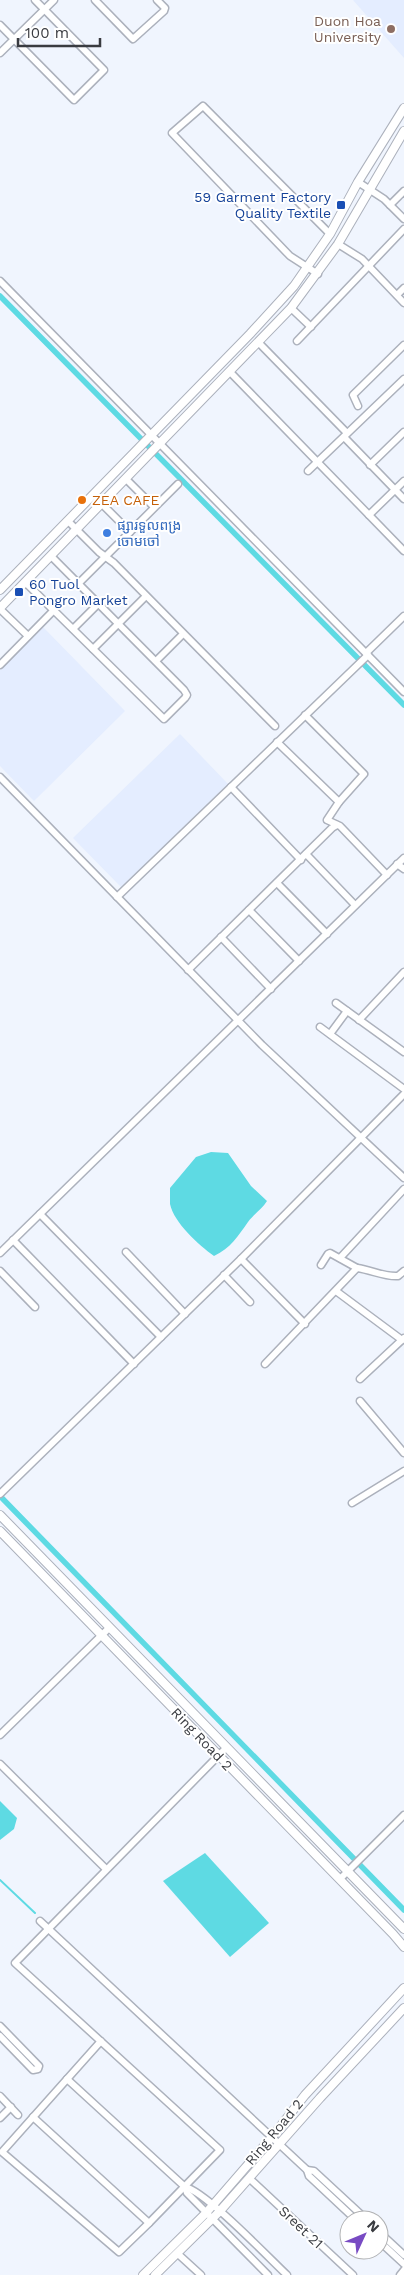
<svg xmlns="http://www.w3.org/2000/svg" width="404" height="2275" font-family="'Work Sans','Noto Sans Khmer',sans-serif">
  <style>
    .built { fill: #e4edff }
    .water { fill: #5edae3 }
    .lines { fill: none; stroke-linecap: round; stroke-linejoin: round }
    .stream { stroke: #5edae3; stroke-width: 2 }
    .canal { stroke: #5edae3; stroke-width: 5.5 }
    .minor-casing { stroke: #acb1bc; stroke-width: 9 }
    .major-casing { stroke: #acb1bc; stroke-width: 10 }
    .minor { stroke: #fff; stroke-width: 6 }
    .major { stroke: #fff; stroke-width: 8 }
    .education-dot { fill: #8d6e63; stroke: #fff; stroke-width: 2 }
    .transit-dot { fill: #1a4fb4; stroke: #fff; stroke-width: 2 }
    .food-dot { fill: #e8710a; stroke: #fff; stroke-width: 2 }
    .shop-dot { fill: #3f7fe0; stroke: #fff; stroke-width: 2 }
    .labels { text-anchor: middle; stroke-width: 4; stroke-linejoin: round; paint-order: stroke }
    .education-label { font-size: 14px; fill: #785e54; stroke: #fff; text-anchor: end }
    .transit-label { font-size: 14px; fill: #164399; stroke: #fff; text-anchor: end }
    .food-label { font-size: 14px; fill: #c56008; stroke: #fff; text-anchor: start }
    .shop-label { font-size: 14px; fill: #366cbe; stroke: #fff; text-anchor: start }
    .street-label { font-size: 14px; fill: #393b40; stroke: #fff }
  </style>
  <rect width="100%" height="100%" fill="#f0f5fe"/>
  <g class="built">
    <polygon points="353,0 404,0 404,58"/>
    <polygon points="43,627 125,711 34,801 0,766 0,670"/>
    <polygon points="180,734 228,784 121,887 73,838"/>
  </g>
  <g class="water">
    <path d="M211,1152L228,1153L251,1186L267,1201C262,1209 254,1214 248,1222C238,1236 231,1248 214,1256C199,1245 174,1223 170,1204C170,1199 170,1193 170,1188L196,1157Z"/>
    <polygon points="0,1801 17,1818 14,1829 0,1840"/>
    <polygon points="205,1853 269,1923 230,1957 163,1881"/>
  </g>
  <g class="lines">
    <polyline class="stream" points="0,1880 35,1913"/>
    <g class="canal">
      <polyline points="0,296 404,705"/>
      <polyline points="0,1496 404,1910"/>
    </g>
    <defs>
      <g id="minor">
        <polyline points="95,0 133,39 164,11 165,8 157,0"/>
        <polyline points="0,25 74,100 104,70 35,0"/>
        <polyline points="0,53 54,0"/>
        <polyline points="358,182 384,199 404,219"/>
        <polyline points="390,205 404,191"/>
        <polyline points="338,244 362,259 404,303"/>
        <polyline points="318,274 290,256 172,133 203,106 330,234"/>
        <polyline points="0,281 404,692"/>
        <polyline points="397,295 404,288"/>
        <polyline points="291,308 311,327"/>
        <polyline points="297,341 404,229"/>
        <polyline points="259,343 347,433"/>
        <polyline points="230,372 404,551"/>
        <polyline points="358,406 353,395 404,345"/>
        <polyline points="344,437 404,499"/>
        <polyline points="370,465 404,432"/>
        <polyline points="308,471 404,379"/>
        <polyline points="126,479 154,507"/>
        <polyline points="102,504 130,532"/>
        <polyline points="369,515 404,481"/>
        <polyline points="68,521 99,552 114,563 275,726"/>
        <polyline points="25,582 164,719 185,698 187,695 184,690 51,556"/>
        <polyline points="78,584 178,484"/>
        <polyline points="0,609 28,636"/>
        <polyline points="73,629 98,604"/>
        <polyline points="93,649 146,596"/>
        <polyline points="366,653 404,616"/>
        <polyline points="156,661 183,634"/>
        <polyline points="0,665 54,610"/>
        <polyline points="305,715 364,774 339,802 327,820 340,826 387,875"/>
        <polyline points="277,742 339,802"/>
        <polyline points="0,777 262,1045 404,1178"/>
        <polyline points="231,787 301,860"/>
        <polyline points="306,854 355,905"/>
        <polyline points="397,864 404,869"/>
        <polyline points="277,883 327,934"/>
        <polyline points="117,897 368,655"/>
        <polyline points="249,910 299,961"/>
        <polyline points="221,937 271,989"/>
        <polyline points="188,970 332,828 337,825"/>
        <polyline points="336,1003 404,1052"/>
        <polyline points="359,1020 404,972"/>
        <polyline points="320,1027 404,1089"/>
        <polyline points="330,1034 347,1011"/>
        <polyline points="40,1214 161,1337"/>
        <polyline points="13,1240 134,1364"/>
        <polyline points="126,1252 185,1314"/>
        <polyline points="0,1253 404,858"/>
        <polyline points="340,1258 404,1189"/>
        <polyline points="241,1259 305,1324"/>
        <polyline points="321,1265 328,1254 330,1253 357,1268"/>
        <polyline points="0,1271 35,1307"/>
        <polyline points="224,1275 250,1302"/>
        <polyline points="336,1291 402,1340"/>
        <path d="M265,1364L357,1268C372,1270 384,1277 398,1276L404,1271"/>
        <polyline points="360,1379 404,1338"/>
        <polyline points="360,1401 404,1453"/>
        <polyline points="0,1494 241,1259 404,1094"/>
        <polyline points="352,1503 404,1471"/>
        <polyline points="0,1735 109,1628"/>
        <polyline points="0,1764 106,1869"/>
        <polyline points="340,1879 404,1815"/>
        <polyline points="40,1921 307,2170 309,2176 356,2220"/>
        <polyline points="0,2026 39,2066 38,2069 33,2070 0,2036"/>
        <polyline points="101,2041 2,2152 119,2252 149,2223 220,2150 15,1963 226,1748"/>
        <polyline points="67,2079 185,2187 187,2193 268,2275"/>
        <polyline points="0,2096 18,2115"/>
        <polyline points="33,2117 149,2223"/>
        <polyline points="0,2118 11,2107"/>
        <polyline points="307,2170 314,2171 367,2220"/>
        <polyline points="249,2178 353,2275"/>
        <path d="M185,2187C205,2191 269,2258 287,2275"/>
        <polyline points="379,2232 404,2255"/>
        <polyline points="379,2241 404,2264"/>
        <polyline points="178,2254 201,2275"/>
        <polyline points="400,2275 404,2270"/>
      </g>
      <g id="major">
        <polyline points="0,590 250,334 294,286 330,234 358,182 404,108"/>
        <polyline points="0,608 291,308 338,244 404,131"/>
        <polyline points="0,1515 404,1929"/>
        <polyline points="0,1531 393,1934 404,1947"/>
        <polyline points="143,2275 206,2213 272,2137 305,2095 404,1988"/>
        <polyline points="155,2275 220,2211 320,2098 404,2008"/>
      </g>
    </defs>
    <use href="#minor" class="minor-casing"/>
    <use href="#major" class="major-casing"/>
    <use href="#minor" class="minor"/>
    <use href="#major" class="major"/>
  </g>
  <circle class="education-dot" cx="391" cy="29" r="5"/>
  <g class="transit-dot">
    <rect x="336" y="200" width="10" height="10" rx="2.5"/>
    <rect x="14" y="587" width="10" height="10" rx="2.5"/>
  </g>
  <circle class="food-dot" cx="82" cy="500" r="5"/>
  <circle class="shop-dot" cx="107" cy="533" r="5"/>
  <g class="labels">
    <g class="education-label">
      <text x="381" y="26">Duon Hoa<tspan x="381" dy="16">University</tspan></text>
    </g>
    <g class="transit-label">
      <text x="331" y="202">59 Garment Factory<tspan x="331" dy="16">Quality Textile</tspan></text>
      <text x="29" y="589" text-anchor="start">60 Tuol<tspan x="29" dy="16">Pongro Market</tspan></text>
    </g>
    <g class="food-label">
      <text x="92" y="505">ZEA CAFE</text>
    </g>
    <g class="shop-label">
      <text x="117" y="530">ផ្សារទួលពង្រ<tspan x="117" dy="16">ចោមចៅ</tspan></text>
    </g>
    <g class="street-label">
      <text transform="translate(202 1739) rotate(46)" y="5">Ring Road 2</text>
      <text transform="translate(274 2132) rotate(-50)" y="5">Ring Road 2</text>
      <text transform="translate(301 2227) rotate(43)" y="5">Sreet 21</text>
    </g>
  </g>
  <g transform="translate(364 2235) rotate(46)"><circle r="24" fill="#ffffff" stroke="#b0b1b3"/>
  <path d="M0-4L9 19L0 12L-9 19Z" fill="#784bc3"/>
  <text y="-8" font-size="14" font-weight="bold" text-anchor="middle" fill="#393b40">N</text>
  </g>
  <path d="M18 38v8h82v-8" fill="none" stroke="#393b40" stroke-width="2.5"/>
  <text x="25" y="38" font-size="15" fill="#393b40" stroke="#ffffff" stroke-width="4" paint-order="stroke">100 m</text>
</svg>
